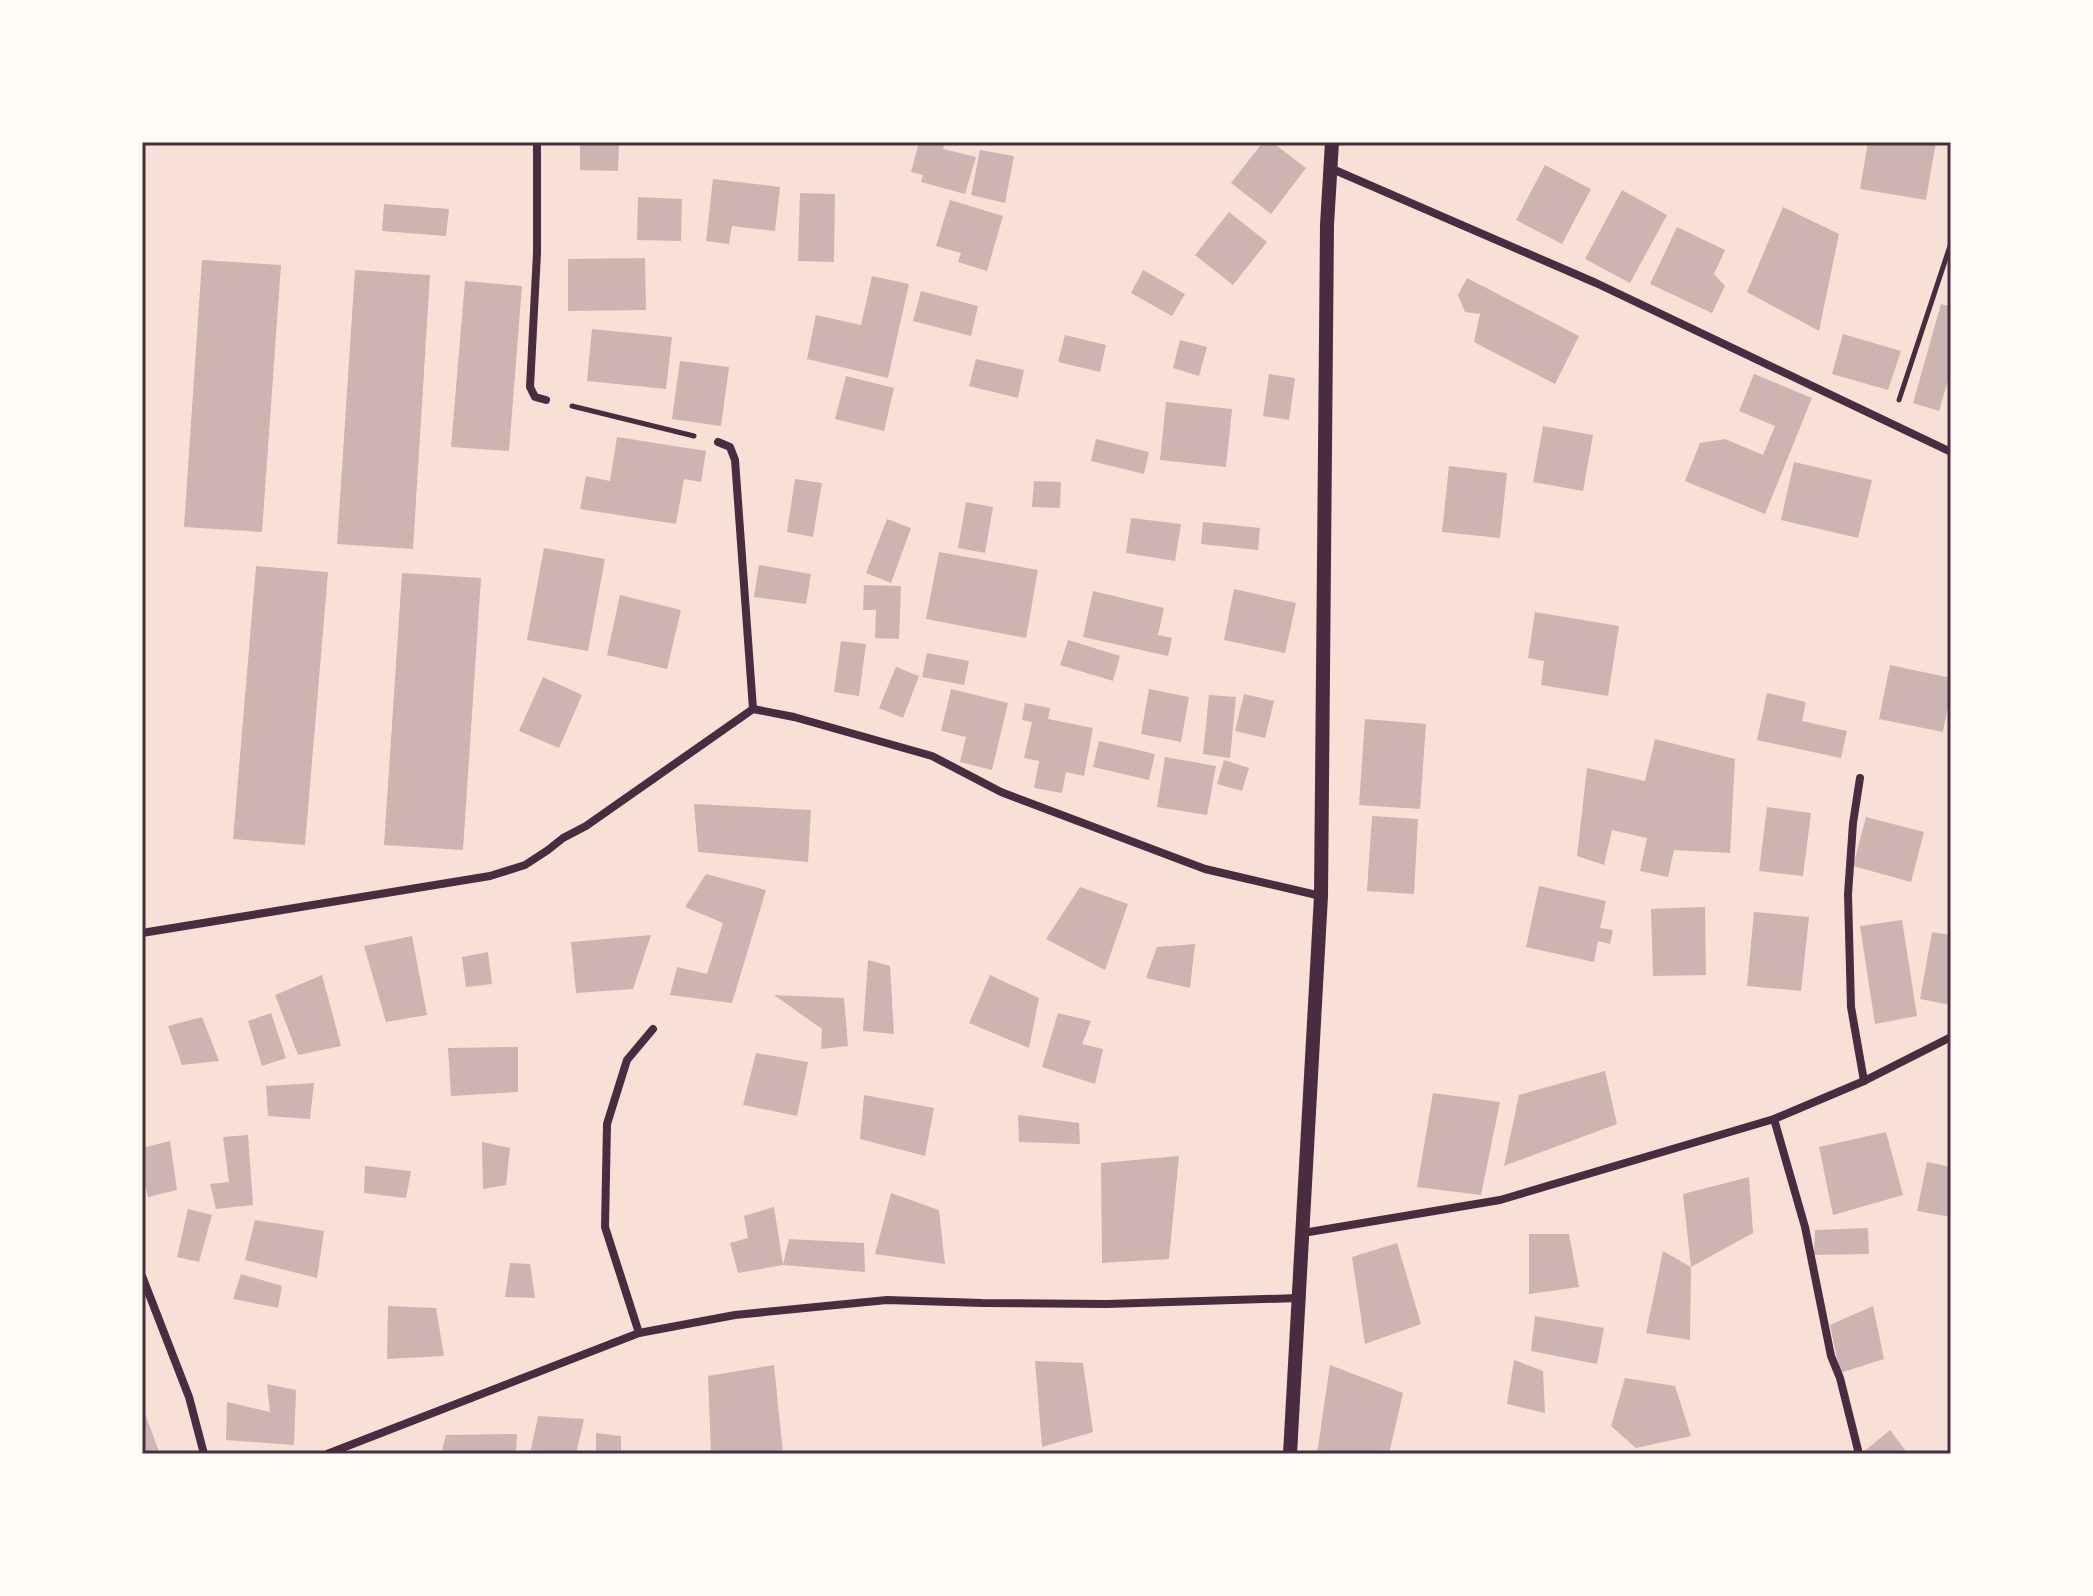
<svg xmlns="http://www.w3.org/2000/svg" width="2093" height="1596" font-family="'PT Sans',sans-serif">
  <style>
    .building { fill: #ccb4b1 }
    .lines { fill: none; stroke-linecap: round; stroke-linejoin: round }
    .path { stroke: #4a2c40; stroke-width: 5 }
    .minor { stroke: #4a2c40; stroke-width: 8 }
    .tertiary { stroke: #4a2c40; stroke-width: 14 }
    .neatline { fill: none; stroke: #4a2c40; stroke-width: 3 }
  </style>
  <rect width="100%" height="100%" fill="#f7e1d7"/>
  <g class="building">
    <polygon points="580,142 619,142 618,171 580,170"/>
    <polygon points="919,142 945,142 943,149 976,157 965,194 921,182 923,175 911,172"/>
    <polygon points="1263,142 1272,142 1306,168 1271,214 1231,183"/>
    <polygon points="1868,142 1936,142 1926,200 1860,189"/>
    <polygon points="980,150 1014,156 1005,203 971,195"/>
    <polygon points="1545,165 1591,189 1562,244 1516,220"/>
    <polygon points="713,179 780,187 775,231 732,226 729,244 706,241"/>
    <polygon points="1622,190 1667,215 1630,283 1585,259"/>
    <polygon points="800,193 835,194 834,262 798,261"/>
    <polygon points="638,197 682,199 681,241 637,240"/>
    <polygon points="950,200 1003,216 987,271 958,262 961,253 936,246"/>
    <polygon points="384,204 449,209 446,236 382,231"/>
    <polygon points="1783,207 1839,234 1819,331 1747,292"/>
    <polygon points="1229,212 1267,242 1233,285 1195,255"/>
    <polygon points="1677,227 1725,250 1714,274 1725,286 1712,313 1650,284"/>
    <polygon points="645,258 646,310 568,311 568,259"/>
    <polygon points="202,260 281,265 262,532 184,527"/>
    <polygon points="355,270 430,275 413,549 337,544"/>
    <polygon points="1143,270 1185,294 1172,316 1131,293"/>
    <polygon points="872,276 909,284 888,378 807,359 816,315 861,325"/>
    <polygon points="1467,278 1579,336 1555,384 1474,342 1480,314 1465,312 1458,295"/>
    <polygon points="465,281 522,286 509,451 451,447"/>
    <polygon points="921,291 978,306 971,336 913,321"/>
    <polygon points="1941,304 1951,307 1951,370 1939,411 1913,403"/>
    <polygon points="592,329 672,337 666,389 587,381"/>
    <polygon points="1843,334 1901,351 1888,390 1832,374"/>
    <polygon points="1065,335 1106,345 1100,372 1058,362"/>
    <polygon points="1180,340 1207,347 1199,376 1173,368"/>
    <polygon points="976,359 1024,370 1018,398 969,386"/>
    <polygon points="680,361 729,367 721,426 672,419"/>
    <polygon points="1269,374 1295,378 1289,420 1263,416"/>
    <polygon points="1754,374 1812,398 1765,514 1685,481 1700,443 1725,439 1763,455 1775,426 1739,411"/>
    <polygon points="846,376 894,388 884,431 835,419"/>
    <polygon points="1166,402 1232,409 1226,467 1160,460"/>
    <polygon points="1543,426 1593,435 1583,491 1533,482"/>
    <polygon points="617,437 706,451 701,482 684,479 676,524 580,509 586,476 610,481"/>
    <polygon points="1096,439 1149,452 1144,474 1091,461"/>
    <polygon points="1794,462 1872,480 1858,538 1781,520"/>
    <polygon points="1449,466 1507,473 1500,538 1442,532"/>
    <polygon points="795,479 822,483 813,537 787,532"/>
    <polygon points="1034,481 1061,482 1060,508 1032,507"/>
    <polygon points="966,502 993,507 985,553 958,548"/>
    <polygon points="1131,518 1181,524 1175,561 1126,553"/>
    <polygon points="887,519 911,528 891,583 866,573"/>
    <polygon points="1203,522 1260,528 1258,550 1201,544"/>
    <polygon points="544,548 605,559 588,651 527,640"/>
    <polygon points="939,552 1038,570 1026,638 926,619"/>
    <polygon points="759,565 811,574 806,604 754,597"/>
    <polygon points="256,566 328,572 305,845 233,839"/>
    <polygon points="402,573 481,578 463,850 384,845"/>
    <polygon points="864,585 901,586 899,639 875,638 876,610 863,610"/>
    <polygon points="1234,589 1296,603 1285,653 1224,640"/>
    <polygon points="1093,591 1164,608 1158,635 1172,638 1168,656 1083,637"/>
    <polygon points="620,595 681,610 667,669 607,655"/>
    <polygon points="1535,612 1619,626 1608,696 1541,685 1544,661 1528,658"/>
    <polygon points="1068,640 1120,656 1113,681 1060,665"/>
    <polygon points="841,641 866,644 859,696 834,692"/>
    <polygon points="927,653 969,661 964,685 922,677"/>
    <polygon points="1890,665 1951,678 1951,691 1943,732 1879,719"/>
    <polygon points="896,667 919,676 903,718 879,708"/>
    <polygon points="543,677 582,695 559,748 519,731"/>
    <polygon points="951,689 1008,703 992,770 960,762 966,737 941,731"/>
    <polygon points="1149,689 1189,697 1181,742 1141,734"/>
    <polygon points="1767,693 1806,702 1802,721 1847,731 1841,758 1757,740"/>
    <polygon points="1244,694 1274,701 1265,738 1235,731"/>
    <polygon points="1209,695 1236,697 1230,758 1203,754"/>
    <polygon points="1025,703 1050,708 1048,719 1093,728 1084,776 1066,772 1062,793 1034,788 1039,761 1024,758 1032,722 1022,720"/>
    <polygon points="1365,719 1426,724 1420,809 1359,805"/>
    <polygon points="1655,739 1735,759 1730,853 1674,850 1668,877 1640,871 1647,838 1612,830 1604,865 1577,856 1587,768 1645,781"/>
    <polygon points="1099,741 1155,754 1149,780 1093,767"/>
    <polygon points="1165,757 1216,766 1207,815 1157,807"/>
    <polygon points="1224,760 1249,768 1242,791 1217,784"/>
    <polygon points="694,804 811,810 808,862 698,852"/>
    <polygon points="1767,807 1811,813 1803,876 1759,871"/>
    <polygon points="1372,816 1418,819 1414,894 1367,891"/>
    <polygon points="1866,817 1924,832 1911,882 1853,866"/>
    <polygon points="706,874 766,890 732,1003 670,995 677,967 707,974 723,923 685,907"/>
    <polygon points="1539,886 1606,901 1600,928 1613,930 1610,944 1598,941 1594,962 1526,947"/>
    <polygon points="1080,887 1128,904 1105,970 1046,939"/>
    <polygon points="1705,907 1706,975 1653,976 1651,909"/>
    <polygon points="1754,912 1809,917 1801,991 1747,986"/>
    <polygon points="1902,920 1917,1016 1875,1024 1860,926"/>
    <polygon points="1932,932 1951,935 1951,1005 1920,999"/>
    <polygon points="651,935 633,989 576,993 571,942"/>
    <polygon points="412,936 427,1015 386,1022 364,946"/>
    <polygon points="1195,944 1190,988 1146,978 1157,947"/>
    <polygon points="488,952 492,984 466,987 462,957"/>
    <polygon points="868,960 890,966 894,1034 863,1031"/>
    <polygon points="322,975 341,1046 298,1055 275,995"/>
    <polygon points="990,975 1039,998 1029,1048 969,1023"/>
    <polygon points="774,995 844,998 848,1046 821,1049 822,1029"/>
    <polygon points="271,1013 286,1058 262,1066 248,1021"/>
    <polygon points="1058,1013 1091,1021 1082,1044 1103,1049 1095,1084 1042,1067"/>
    <polygon points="202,1017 219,1061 182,1065 168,1026"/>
    <polygon points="518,1047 518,1092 451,1096 448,1048"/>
    <polygon points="756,1053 808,1062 797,1116 743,1105"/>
    <polygon points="1605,1071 1617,1124 1504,1166 1519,1095"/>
    <polygon points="314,1083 310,1119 268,1116 266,1086"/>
    <polygon points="1433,1093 1500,1102 1481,1195 1417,1187"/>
    <polygon points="864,1095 934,1108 925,1156 860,1139"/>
    <polygon points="1018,1115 1079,1123 1080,1144 1019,1142"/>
    <polygon points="1886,1132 1903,1195 1833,1215 1819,1147"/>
    <polygon points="248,1135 253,1205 216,1209 210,1184 229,1182 223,1137"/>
    <polygon points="170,1141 177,1190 148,1197 142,1173 142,1148"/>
    <polygon points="482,1142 510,1148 506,1185 483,1189"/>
    <polygon points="1179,1156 1169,1259 1102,1263 1101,1163"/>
    <polygon points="1927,1162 1951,1167 1951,1217 1917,1211"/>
    <polygon points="365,1166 411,1171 406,1198 364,1193"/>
    <polygon points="1749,1177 1753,1233 1691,1267 1683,1194"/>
    <polygon points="891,1193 939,1210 945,1264 875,1254"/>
    <polygon points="774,1207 783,1265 738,1273 730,1243 748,1238 744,1216"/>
    <polygon points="188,1209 212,1215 199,1262 177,1257"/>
    <polygon points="255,1220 324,1231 317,1278 245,1260"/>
    <polygon points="1868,1228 1869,1254 1814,1255 1815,1230"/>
    <polygon points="1529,1234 1569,1234 1579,1287 1529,1294"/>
    <polygon points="789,1239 864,1243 865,1272 783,1265"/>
    <polygon points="1397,1243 1421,1324 1365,1344 1352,1257"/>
    <polygon points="1663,1251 1691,1267 1690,1340 1646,1333"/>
    <polygon points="510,1263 530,1264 535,1298 505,1297"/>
    <polygon points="241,1274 282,1286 278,1308 233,1299"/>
    <polygon points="388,1306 436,1308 444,1356 387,1359"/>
    <polygon points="1873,1306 1884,1359 1840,1373 1830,1325"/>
    <polygon points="1535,1316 1604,1328 1597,1364 1531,1351"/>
    <polygon points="1514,1360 1543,1371 1545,1413 1507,1404"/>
    <polygon points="1035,1361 1083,1363 1093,1432 1042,1447"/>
    <polygon points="774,1365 783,1454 711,1454 708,1376"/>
    <polygon points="1330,1365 1403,1393 1389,1454 1317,1454"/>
    <polygon points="1625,1378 1675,1386 1691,1436 1636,1448 1611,1426"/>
    <polygon points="267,1384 296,1390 294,1445 226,1440 227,1402 270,1412"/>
    <polygon points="142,1406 160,1454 142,1454"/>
    <polygon points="538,1416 584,1419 576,1454 530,1454"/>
    <polygon points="1890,1430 1908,1454 1861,1454"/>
    <polygon points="596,1433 621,1436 621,1454 596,1454"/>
    <polygon points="517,1434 516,1454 441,1454 446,1435"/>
  </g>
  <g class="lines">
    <g class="path">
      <polyline points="1899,400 1951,243"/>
      <polyline points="572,406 694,436"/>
    </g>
    <g class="minor">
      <polyline points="537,142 537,253 530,387 535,397 546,400"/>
      <polyline points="1330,168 1596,283 1951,452"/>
      <polyline points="718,442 730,447 735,460 753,709"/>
      <polyline points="1860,778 1853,823 1848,894 1851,1007 1864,1081"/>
      <polyline points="142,933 490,876 525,865 548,850 563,838 586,826 753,709 794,717 932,756 1001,792 1205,869 1321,896"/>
      <polyline points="1774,1119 1805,1227 1831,1356 1840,1378 1859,1454"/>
      <polyline points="1303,1233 1500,1200 1774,1119 1864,1081 1951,1037"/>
      <polyline points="142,1276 189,1397 204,1454"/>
      <polyline points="639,1333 605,1227 607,1124 627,1060 653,1029"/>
      <polyline points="327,1454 639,1333 735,1315 887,1300 982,1303 1107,1304 1299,1298"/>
    </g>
    <polyline class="tertiary" points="1290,1454 1321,896 1327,225 1332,142"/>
  </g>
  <rect width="2093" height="1596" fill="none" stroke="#fffaf5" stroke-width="288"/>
  <rect x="144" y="144" width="1805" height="1308" class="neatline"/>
</svg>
